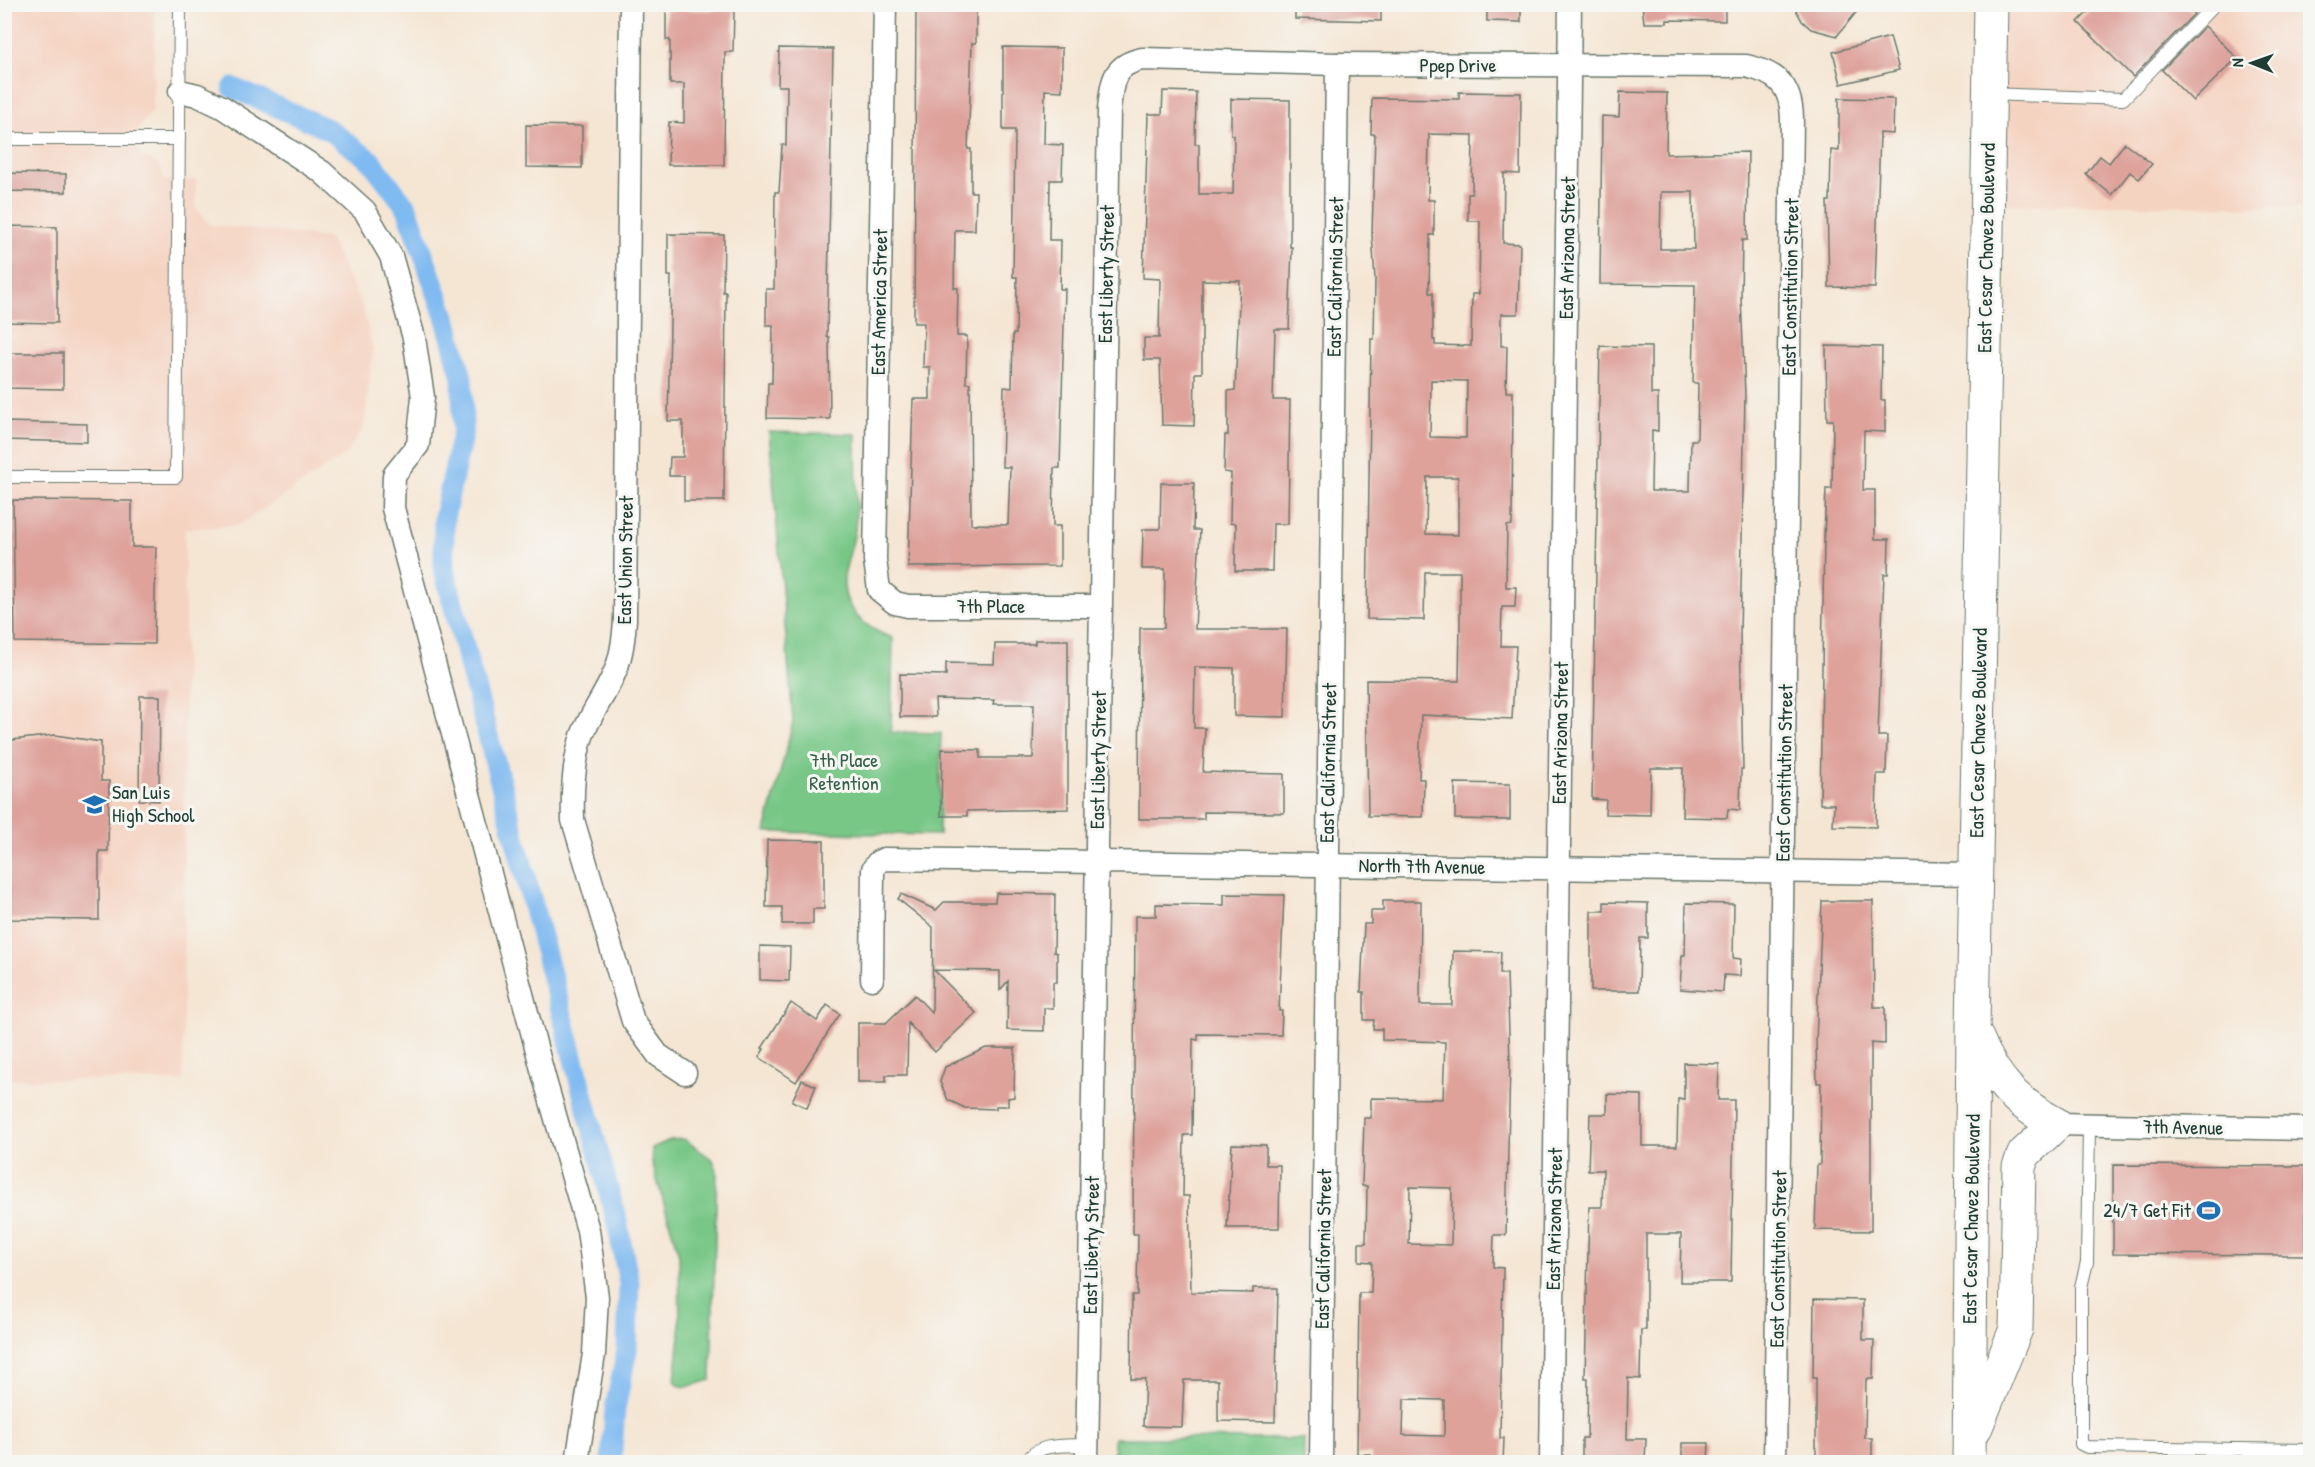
<svg xmlns="http://www.w3.org/2000/svg" width="2315" height="1467" font-family="'Patrick Hand',sans-serif">
  <style>
    .built { fill: #f5d3c1 }
    .green { fill: #78c787; stroke: #4c825e; stroke-width: 1.5 }
    .lines { fill: none; stroke-linecap: round; stroke-linejoin: round }
    .canal { stroke: #7fbaf1; stroke-width: 21 }
    .building { fill: #dea29b; fill-rule: evenodd }
    .service-casing { stroke: #6a786c; stroke-width: 14 }
    .minor-casing { stroke: #6a786c; stroke-width: 25 }
    .trunk-casing { stroke: #6a786c; stroke-width: 35 }
    .service { stroke: #fff; stroke-width: 12 }
    .minor { stroke: #fff; stroke-width: 22 }
    .trunk { stroke: #fff; stroke-width: 33 }
    .labels { text-anchor: middle; stroke-width: 6; stroke-linejoin: round; paint-order: stroke }
    .street-label { font-size: 20px; fill: #1f3d34; stroke: #f6f6f2 }
    .park-label { font-size: 20px; fill: #356049; stroke: #f6f6f2 }
    .poi-label { font-size: 20px; fill: #1f3d34; stroke: #f6f6f2; text-anchor: start }
  </style>
  <rect width="100%" height="100%" fill="#f6f6f2"/>
  <filter id="ink" filterUnits="userSpaceOnUse"><feTurbulence type="fractalNoise" baseFrequency=".0167" numOctaves="2"/><feDisplacementMap in="SourceGraphic" scale="12" xChannelSelector="R" yChannelSelector="G"/><feConvolveMatrix kernelMatrix="1 2 1 2 8 2 1 2 1" color-interpolation-filters="sRGB"/></filter>
  <filter id="wash" filterUnits="userSpaceOnUse"><feTurbulence type="fractalNoise" baseFrequency=".008" numOctaves="4" result="noise"/><feDisplacementMap in="SourceGraphic" scale="24" xChannelSelector="R" yChannelSelector="G"/><feGaussianBlur stdDeviation="1.35" result="paint"/><feColorMatrix in="noise" values="0 0 0 0 0 0 0 0 0 0 0 0 0 0 0 0 0 1.4 0 .05"/><feComposite in="paint" operator="in"/></filter>
  <g filter="url(#wash)">
    <rect width="100%" height="100%" fill="#f5e6d4"/>
    <g class="built">
      <polygon points="5,5 150,5 155,7 153,111 139,126 140,156 154,161 161,168 164,180 196,180 196,209 211,225 329,238 362,305 373,349 364,427 345,455 239,525 185,529 183,1081 5,1079"/>
      <polygon points="1992,5 2310,5 2310,207 1989,204"/>
    </g>
    <g class="green">
      <path d="M769,432L856,434C856,465 858,499 855,530C853,547 845,563 844,580C843,611 866,629 893,638L891,732L941,733L939,835L765,832L793,722Z"/>
      <polygon points="684,1139 713,1160 717,1170 711,1380 686,1387 678,1385 675,1380 680,1335 679,1255 652,1163 652,1148 670,1140"/>
      <polygon points="1114,1438 1304,1439 1304,1462 1114,1462"/>
    </g>
    <g class="lines">
      <polyline class="canal" points="233,88 328,129 371,161 407,208 447,322 462,378 463,430 444,518 444,570 617,1222 629,1283 627,1350 615,1409 611,1462"/>
    </g>
    <g id="blocks">
      <g class="building">
        <polygon points="916,4 976,4 976,43 972,43 968,149 971,149 971,192 976,192 975,230 955,230 954,288 958,288 957,336 967,336 966,383 970,383 971,524 1008,525 1010,467 1002,467 1004,387 1012,388 1013,334 1016,334 1017,277 1013,277 1015,130 1003,130 1003,47 1062,48 1062,91 1045,90 1044,144 1063,145 1062,180 1050,180 1049,240 1061,240 1060,289 1065,289 1060,468 1054,468 1053,526 1060,526 1060,566 908,567 913,399 930,399 930,367 923,367 924,323 914,323"/>
        <polygon points="1295,4 1381,4 1381,21 1295,19"/>
        <polygon points="1487,4 1521,4 1521,22 1487,21"/>
        <polygon points="1642,4 1725,4 1725,21 1667,20 1667,23 1644,23"/>
        <polygon points="1793,4 1863,4 1837,36 1811,29 1802,21"/>
        <polygon points="2096,4 2185,4 2194,14 2133,77 2078,22"/>
        <polygon points="666,10 734,10 733,52 725,52 724,165 668,165 669,122 684,123 684,84 670,84 670,40 666,40"/>
        <polygon points="2205,26 2237,58 2193,101 2162,70"/>
        <polygon points="1890,37 1899,70 1841,84 1833,52"/>
        <polygon points="779,48 833,49 827,337 829,337 830,419 767,418 768,383 772,383 773,325 766,325 766,289 774,289 775,192 779,192 782,145 786,145 787,86 778,86"/>
        <polygon points="1163,91 1196,92 1195,144 1199,144 1199,194 1233,194 1234,135 1231,135 1231,99 1290,100 1290,247 1292,247 1289,329 1275,329 1273,400 1290,400 1288,524 1273,524 1272,571 1235,571 1236,524 1230,523 1231,473 1224,472 1225,435 1228,435 1228,391 1235,390 1240,281 1202,280 1202,373 1195,373 1194,426 1162,425 1160,360 1144,360 1144,338 1159,338 1160,279 1143,278 1148,114 1162,114"/>
        <path d="M1459,92L1521,93L1520,174L1504,173L1503,243L1520,244L1518,314H1501V346H1507L1506,392H1513L1512,525L1507,526L1506,587H1516L1515,607H1502L1501,646H1516L1512,719L1421,715L1419,779H1424L1423,817L1368,816L1366,680L1459,681L1460,621V572H1425L1424,620L1367,619L1371,339H1374L1375,279L1372,234L1375,134H1371L1372,98L1459,99ZM1429,134L1473,135L1472,194H1468V221H1480L1479,294H1472L1471,346L1435,345V340H1433V293H1429L1430,235H1434V200H1428ZM1431,380L1467,381L1466,438L1430,437ZM1427,477H1458V535L1426,534Z"/>
        <path d="M1620,92L1667,93L1666,154L1748,152L1747,240H1742L1741,297L1745,395L1740,635L1743,769H1741L1740,810L1728,809L1727,818L1682,817L1683,768H1651L1650,815L1605,814L1606,800L1592,799L1600,346L1651,347V394H1658V431L1652,430L1651,491H1690L1691,440H1697L1698,383H1693L1695,285L1600,284L1602,116L1619,117ZM1661,192H1693L1694,249H1660Z"/>
        <polygon points="1839,98 1894,99 1893,134 1880,133 1875,288 1829,287 1827,201 1830,201 1831,150 1839,151"/>
        <polygon points="526,125 582,126 582,168 526,167"/>
        <polygon points="2125,143 2152,164 2139,179 2130,172 2112,195 2086,174 2100,156 2109,163"/>
        <polygon points="4,173 66,174 66,192 4,191"/>
        <polygon points="4,226 57,227 57,323 4,322"/>
        <polygon points="668,234 724,235 723,292 726,292 724,501 684,501 684,476 669,476 670,457 683,457 683,421 668,421 671,276 668,276"/>
        <polygon points="1826,346 1882,347 1881,400 1885,400 1885,432 1864,431 1863,490 1875,490 1875,539 1889,539 1888,574 1884,574 1878,736 1887,736 1886,774 1877,774 1876,827 1833,826 1834,804 1820,804 1824,538 1826,489 1832,489 1833,420 1827,420"/>
        <polygon points="4,353 63,353 63,389 4,388"/>
        <polygon points="4,422 87,424 87,442 4,440"/>
        <polygon points="1161,483 1194,483 1193,530 1200,530 1195,629 1287,629 1285,717 1234,716 1234,668 1195,667 1194,728 1205,728 1203,772 1284,774 1284,813 1204,812 1204,819 1139,819 1140,628 1164,628 1165,569 1142,569 1143,529 1160,529"/>
        <polygon points="13,500 132,501 132,547 156,547 154,644 15,642"/>
        <polygon points="1035,640 1068,640 1068,809 967,811 967,816 941,816 942,749 980,750 980,758 1033,758 1034,704 993,704 994,700 935,699 936,717 900,717 900,674 946,675 946,663 994,664 995,644 1035,644"/>
        <polygon points="140,696 160,696 159,801 139,800"/>
        <polygon points="55,735 101,742 101,781 109,781 108,851 99,851 99,920 4,919 4,741"/>
        <polygon points="1455,783 1510,784 1510,820 1455,819"/>
        <polygon points="767,840 824,841 824,909 813,909 813,924 782,924 782,907 766,907"/>
        <polygon points="996,893 1055,894 1054,952 1057,953 1057,982 1053,982 1053,1008 1044,1008 1044,1031 1007,1030 1008,981 1000,990 1000,971 934,970 976,1013 935,1052 908,1023 907,1075 886,1075 886,1082 858,1082 858,1023 886,1023 915,995 932,1013 933,927 898,899 901,894 936,910 944,902 995,902"/>
        <polygon points="1224,894 1284,895 1279,1011 1282,1011 1281,1035 1198,1034 1198,1040 1193,1039 1192,1135 1184,1135 1183,1196 1189,1196 1191,1292 1253,1293 1253,1288 1278,1288 1275,1422 1218,1421 1218,1380 1184,1380 1182,1427 1143,1426 1145,1379 1131,1379 1132,1295 1137,1295 1138,1234 1133,1234 1135,916 1156,916 1156,904 1224,905"/>
        <path d="M1383,901H1421L1420,1005H1452L1453,951L1501,952L1500,974H1507L1510,1063L1506,1235H1494L1493,1267L1503,1268L1500,1438H1504L1503,1462H1371V1454H1357L1359,1293H1371L1372,1262L1359,1261V1243H1366L1367,1186H1362L1364,1118H1371V1098L1443,1099L1445,1042L1382,1040V1029H1373L1374,1020H1364V992H1361L1364,924H1371V911H1383ZM1410,1187L1452,1188L1451,1245L1409,1244ZM1404,1399L1444,1400V1436L1403,1435Z"/>
        <polygon points="1822,901 1873,901 1874,1007 1885,1007 1885,1044 1871,1043 1871,1231 1815,1230 1817,1165 1820,1165 1821,1083 1817,1083 1816,1042"/>
        <polygon points="1604,902 1648,903 1648,938 1640,938 1639,991 1591,991 1591,911 1604,911"/>
        <polygon points="1686,903 1734,904 1733,958 1741,959 1740,976 1724,975 1723,992 1680,989 1682,955 1685,955"/>
        <polygon points="760,946 790,947 789,981 760,980"/>
        <polygon points="791,1003 817,1021 827,1005 840,1014 796,1082 759,1057 764,1049 762,1048"/>
        <polygon points="986,1048 1015,1048 1014,1097 1008,1098 1008,1106 996,1106 996,1109 965,1108 948,1100 940,1082 945,1067"/>
        <polygon points="1684,1063 1719,1064 1718,1100 1734,1100 1731,1282 1680,1282 1681,1234 1646,1234 1646,1330 1641,1330 1640,1379 1628,1378 1627,1439 1646,1439 1645,1462 1582,1462 1582,1438 1587,1438 1588,1378 1585,1378 1589,1207 1602,1207 1603,1170 1588,1170 1590,1114 1607,1114 1607,1094 1642,1095 1642,1146 1677,1146 1678,1099 1684,1100"/>
        <polygon points="802,1080 816,1086 807,1108 792,1101"/>
        <polygon points="1232,1144 1266,1145 1266,1165 1280,1165 1279,1228 1227,1228"/>
        <polygon points="2113,1165 2306,1166 2306,1255 2113,1254"/>
        <polygon points="1814,1299 1863,1300 1863,1340 1874,1340 1873,1379 1866,1379 1865,1438 1872,1438 1872,1462 1816,1462 1816,1378 1813,1378"/>
        <polygon points="1682,1443 1709,1443 1708,1462 1682,1462"/>
      </g>
    </g>
  </g>
  <g filter="url(#ink)">
    <use href="#blocks" fill-opacity="0" stroke="#6a786c" stroke-width="1.5"/>
    <g class="lines">
      <defs>
        <g id="service">
          <polyline points="1990,94 2123,99 2215,4"/>
          <polyline points="4,139 179,139"/>
          <polyline points="4,477 176,477 180,4"/>
          <polyline points="2089,1126 2087,1262 2081,1287 2081,1444 2087,1447 2310,1450"/>
          <path d="M1026,1462C1038,1442 1065,1446 1087,1445"/>
        </g>
        <g id="minor">
          <path d="M631,4L625,619C624,638 622,657 614,674C605,695 590,715 582,736C573,763 572,791 573,820L633,1021L658,1055L685,1073"/>
          <polyline points="885,4 875,560 879,590 895,603 908,606 1100,606"/>
          <polyline points="180,91 197,95 222,107 322,172 365,211 391,256 414,338 423,397 418,445 394,475 393,508 544,1077 588,1230 597,1297 594,1354 577,1462"/>
          <polyline points="872,979 873,869 878,862 884,859 1976,874"/>
          <polyline points="2056,1124 2310,1129"/>
          <path d="M1087,1462L1109,110C1112,83 1112,65 1142,59L1337,64L1746,66C1777,73 1791,85 1792,118L1775,1462"/>
          <polyline points="1321,1462 1337,64"/>
          <polyline points="1551,1462 1570,4"/>
        </g>
        <g id="trunk">
          <path d="M1976,1427L2016,1329L2019,1167L2024,1154L2056,1124C2016,1103 1994,1080 1977,1038"/>
          <polyline points="1969,1462 1973,1030 1991,4"/>
        </g>
      </defs>
      <use href="#service" class="service-casing"/>
      <use href="#minor" class="minor-casing"/>
      <use href="#trunk" class="trunk-casing"/>
      <use href="#service" class="service"/>
      <use href="#minor" class="minor"/>
      <use href="#trunk" class="trunk"/>
    </g>
  </g>
  <defs>
    <symbol id="school-bare" viewBox="-9 -9 18 18"><path d="M0-5L7-2L0 1L-7-2ZM-4 1L0 2.5L4 1V4Q0 6-4 4Z" fill="#1f6fb2" stroke="#f6f6f2" stroke-width="2.5" paint-order="stroke"/></symbol>
    <symbol id="stadium-bare" viewBox="-9 -9 18 18"><path d="M0-5a6.5 5 0 1 0 0 10a6.5 5 0 1 0 0-10ZM-3.5-1.8h7v3.6h-7Z" fill="#1f6fb2" stroke="#f6f6f2" stroke-width="2.5" paint-order="stroke"/></symbol>
  </defs>
  <g fill-rule="evenodd">
    <use href="#school-bare" x="78" y="788" width="33" height="33"/>
    <use href="#stadium-bare" x="2192" y="1194" width="33" height="33"/>
  </g>
  <g class="labels">
    <g class="street-label">
      <text x="1458" y="72">Ppep Drive</text>
      <text transform="translate(1567 248) rotate(-89)" y="7">East Arizona Street</text>
      <text transform="translate(1986 248) rotate(-89)" y="7">East Cesar Chavez Boulevard</text>
      <text transform="translate(1106 274) rotate(-89)" y="7">East Liberty Street</text>
      <text transform="translate(1335 277) rotate(-89)" y="7">East California Street</text>
      <text transform="translate(1790 287) rotate(-89)" y="7">East Constitution Street</text>
      <text transform="translate(879 302) rotate(-89)" y="7">East America Street</text>
      <text transform="translate(625 560) rotate(-89)" y="7">East Union Street</text>
      <text x="991" y="613">7th Place</text>
      <text transform="translate(1560 733) rotate(-89)" y="7">East Arizona Street</text>
      <text transform="translate(1978 733) rotate(-89)" y="7">East Cesar Chavez Boulevard</text>
      <text transform="translate(1098 760) rotate(-89)" y="7">East Liberty Street</text>
      <text transform="translate(1328 763) rotate(-89)" y="7">East California Street</text>
      <text transform="translate(1784 773) rotate(-89)" y="7">East Constitution Street</text>
      <text transform="translate(1422 866) rotate(1)" y="7">North 7th Avenue</text>
      <text transform="translate(2183 1127) rotate(1)" y="7">7th Avenue</text>
      <text transform="translate(1554 1219) rotate(-89)" y="7">East Arizona Street</text>
      <text transform="translate(1971 1219) rotate(-89)" y="7">East Cesar Chavez Boulevard</text>
      <text transform="translate(1091 1245) rotate(-89)" y="7">East Liberty Street</text>
      <text transform="translate(1323 1249) rotate(-89)" y="7">East California Street</text>
      <text transform="translate(1778 1259) rotate(-89)" y="7">East Constitution Street</text>
    </g>
    <g class="park-label">
      <text x="844" y="767">7th Place<tspan x="844" dy="23">Retention</tspan></text>
    </g>
    <g class="poi-label">
      <text x="112" y="799">San Luis<tspan x="112" dy="23">High School</tspan></text>
      <text x="2191" y="1217" text-anchor="end">24/7 Get Fit</text>
    </g>
  </g>
  <rect width="2315" height="1467" fill="none" stroke="#f6f6f2" stroke-width="24"/>
  <g transform="translate(2252 63) rotate(271)" stroke="#f6f6f2" stroke-width="4.5" paint-order="stroke">
  <path d="M0-4.5L10 22L0 15L-10 22Z" fill="#1f3d34"/>
  <text y="-9" font-size="16" font-weight="bold" text-anchor="middle" fill="#1f3d34">N</text>
  </g>
</svg>
